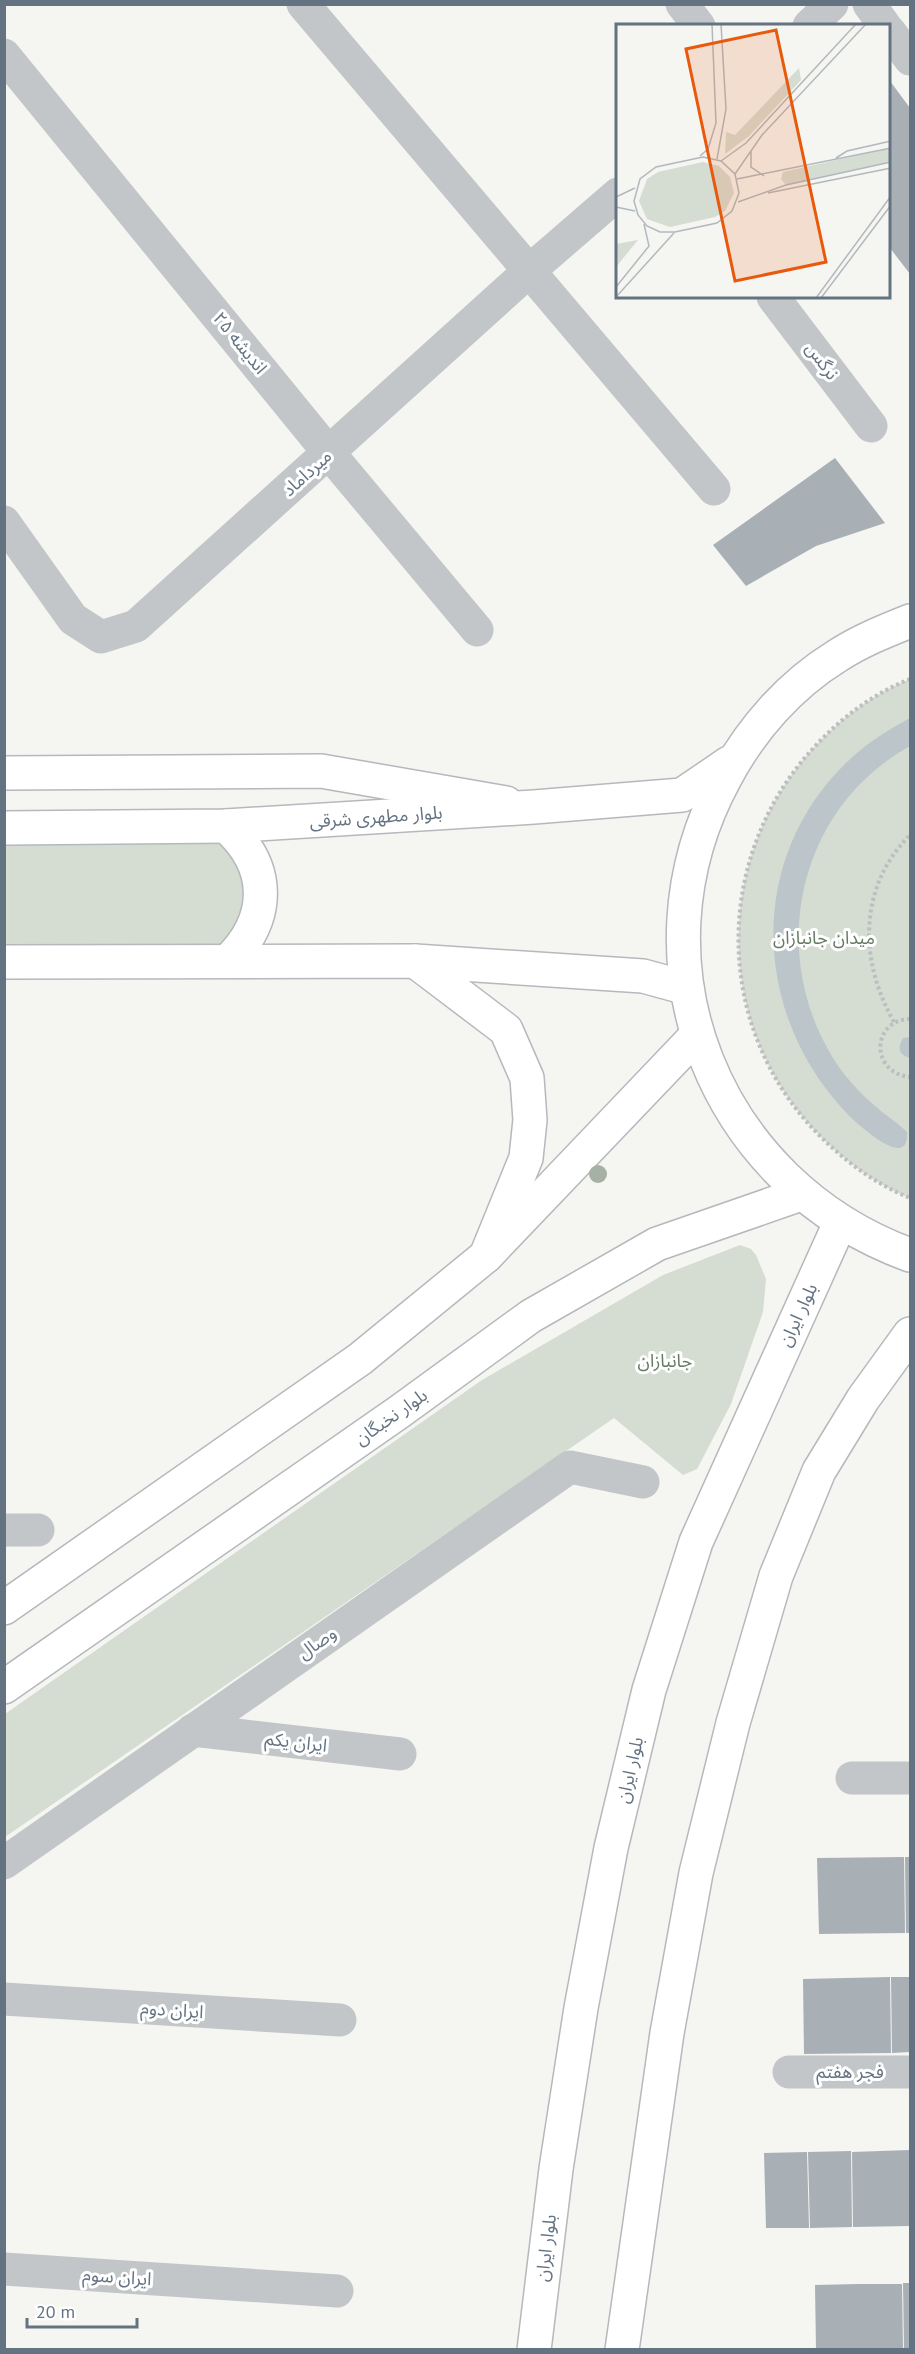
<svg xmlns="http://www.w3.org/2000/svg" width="915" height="2354" font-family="'PT Sans','Noto Sans Arabic',sans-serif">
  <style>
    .green { fill: #d5dcd2 }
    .water { fill: #bbc5ca }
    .building { fill: #a8b0b6 }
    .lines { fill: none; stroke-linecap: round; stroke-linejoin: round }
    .secondary-casing { stroke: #b4b9be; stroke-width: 36 }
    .primary-casing { stroke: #b5b9bd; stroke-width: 36 }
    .path { stroke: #bcbec0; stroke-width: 4; stroke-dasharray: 3 3; stroke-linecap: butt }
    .street { stroke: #c2c6c9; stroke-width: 33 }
    .secondary { stroke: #fff; stroke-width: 33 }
    .primary { stroke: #fff; stroke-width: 33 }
    .tree { fill: #a6b1a3 }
    .labels { text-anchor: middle; stroke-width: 6; stroke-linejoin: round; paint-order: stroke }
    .street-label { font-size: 18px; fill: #647382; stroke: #fff }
    .park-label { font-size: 18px; fill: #667a63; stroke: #fff }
    .inset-road { fill: none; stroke: #b2b9be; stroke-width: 1.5 }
    .view { fill: #e8590c; fill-opacity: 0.15; stroke: #e8590c; stroke-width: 3 }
    .inset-edge { fill: none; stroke: #647382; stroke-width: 3 }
  </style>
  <rect width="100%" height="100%" fill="#f5f5f1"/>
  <g class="green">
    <path d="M910,679V1198C877,1185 846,1162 821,1137C710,1027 712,850 821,740C846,714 877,692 910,679Z"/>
    <polygon points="226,826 251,855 242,947 5,962 4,828"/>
    <polygon points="740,1245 751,1249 756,1255 766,1279 763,1312 731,1404 697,1469 683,1475 614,1418 5,1837 5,1714 482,1380 663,1275"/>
  </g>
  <g class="water">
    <path d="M910,718V746C798,808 767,951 833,1058C844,1076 859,1092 875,1106C885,1115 897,1122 907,1132C909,1168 869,1133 858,1124C749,1023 742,852 857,753C873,739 892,728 910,718Z"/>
    <path d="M910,1037V1058C899,1055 897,1048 903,1038Z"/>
  </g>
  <g class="building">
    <polygon points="890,81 910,108 910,274 890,248"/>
    <polygon points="835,458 885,523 816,546 746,586 713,545"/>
    <polygon points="904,1857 905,1933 819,1934 817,1858"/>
    <polygon points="905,1857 910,1857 910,1933 906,1933"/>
    <polygon points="890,1977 891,2053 804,2054 803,1979"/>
    <polygon points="891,1977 910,1977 910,2052 892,2053"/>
    <polygon points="910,2150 910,2226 853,2227 852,2152"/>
    <polygon points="851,2151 852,2227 810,2228 808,2152"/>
    <polygon points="807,2152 809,2228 766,2228 764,2153"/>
    <polygon points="903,2283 910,2283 910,2350 904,2350"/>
    <polygon points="858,2284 902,2284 903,2350 816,2350 815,2285"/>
  </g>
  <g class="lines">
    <defs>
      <g id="secondary">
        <polyline points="4,773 321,771 506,803"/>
        <polyline points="4,1608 360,1359 486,1256 697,1035"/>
        <polyline points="4,1687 399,1412 531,1316 657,1244 801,1194"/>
      </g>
      <g id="primary">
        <path d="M910,621C885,631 860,641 837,656C790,685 751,729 725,778C624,963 715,1184 910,1255"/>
        <path d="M226,826C272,867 271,919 228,961"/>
        <polyline points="4,828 226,826 534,807 682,795 729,763"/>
        <polyline points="415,961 506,1030 527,1078 530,1120 526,1158 486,1256"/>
        <polyline points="4,962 415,961 643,976 687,988"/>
        <polyline points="534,2350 556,2169 581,2008 611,1848 649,1690 696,1542 840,1223"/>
        <polyline points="622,2350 667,2033 696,1873 733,1723 776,1576 819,1471 863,1399 910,1334"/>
      </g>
    </defs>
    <use href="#secondary" class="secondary-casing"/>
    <use href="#primary" class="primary-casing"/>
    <g class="path">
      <path d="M910,679C877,692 846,714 821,740C712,850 710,1027 821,1137C846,1162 877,1185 910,1198"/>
      <path d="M910,1019C871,1020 870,1073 910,1077"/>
      <path d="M894,1022C859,961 858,887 910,835"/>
    </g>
    <g class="street">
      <polyline points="303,4 714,489"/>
      <polyline points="682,4 699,26"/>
      <polyline points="869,4 885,26"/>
      <polyline points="809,26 832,4"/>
      <polyline points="890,32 910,59"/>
      <polyline points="4,55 329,453 477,630"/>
      <polyline points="773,297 871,426"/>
      <polyline points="4,522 73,619 101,637 136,626 529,271 618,194"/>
      <polyline points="4,1530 38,1530"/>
      <polyline points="193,1730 400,1754"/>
      <polyline points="852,1778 910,1778"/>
      <polyline points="4,1863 570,1467 643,1482"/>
      <polyline points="4,1999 340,2020"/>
      <polyline points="789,2072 910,2072"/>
      <polyline points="4,2269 337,2291"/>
    </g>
    <use href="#secondary" class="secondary"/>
    <use href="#primary" class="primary"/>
  </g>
  <circle class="tree" cx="598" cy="1174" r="9"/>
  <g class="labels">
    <g class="street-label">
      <text transform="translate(240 343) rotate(51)" y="6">اندیشه ۲۵</text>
      <text transform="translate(822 361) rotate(53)" y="6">نرگس</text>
      <text transform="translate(307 473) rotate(-42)" y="6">میرداماد</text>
      <text transform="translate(376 817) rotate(-4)" y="6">بلوار مطهری شرقی</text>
      <text transform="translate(798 1315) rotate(-65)" y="6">بلوار ایران</text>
      <text transform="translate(391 1417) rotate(-35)" y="6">بلوار نخبگان</text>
      <text transform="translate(317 1643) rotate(-35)" y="6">وصال</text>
      <text transform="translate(296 1742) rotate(7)" y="6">ایران یکم</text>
      <text transform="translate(630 1770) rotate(-77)" y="6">بلوار ایران</text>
      <text transform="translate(172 2010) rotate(4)" y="6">ایران دوم</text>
      <text x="850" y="2078">فجر هفتم</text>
      <text transform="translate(546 2248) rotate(-83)" y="6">بلوار ایران</text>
      <text transform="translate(117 2277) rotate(4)" y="6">ایران سوم</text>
    </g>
    <g class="park-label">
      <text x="824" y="944">میدان جانبازان</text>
      <text x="665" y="1367">جانبازان</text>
    </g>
  </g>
  <g transform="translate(616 24)">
    <rect width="274" height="274" fill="#f5f5f1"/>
    <path d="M183,44L185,56L133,112L109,130L110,108L119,111ZM274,124V138L170,161L165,155L167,148ZM87,138L103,142L114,153L118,169L109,187L99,193L54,203L31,195L23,177L31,155L42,148ZM22,216L0,243V220Z" fill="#d5dcd2"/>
    <path class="inset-road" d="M135,127V143L148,152M84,132L92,125L100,99L96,0M87,133L105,137L119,150L123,169L116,187L101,199L59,208H44L31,202L22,191L18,177L24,155L40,143ZM220,134L231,127L275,117M101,135L110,85L105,0M105,137L130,119L240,0M119,150L146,111L250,0M121,155L275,124M152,169L275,144M0,173L19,164M122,178L170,161L275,138M0,183L19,187M0,263L33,222L28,200M0,273L58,209M200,274L275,172M205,274L275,181"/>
    <path class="view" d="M160,6L210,238L119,257L70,25Z"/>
    <rect width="274" height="274" class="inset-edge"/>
  </g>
  <rect width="915" height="2354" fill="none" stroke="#647382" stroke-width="12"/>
  <path d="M27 2318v9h110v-9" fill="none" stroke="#647382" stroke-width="3"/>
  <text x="36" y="2318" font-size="18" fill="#647382" stroke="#ffffff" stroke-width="4.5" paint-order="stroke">20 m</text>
</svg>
